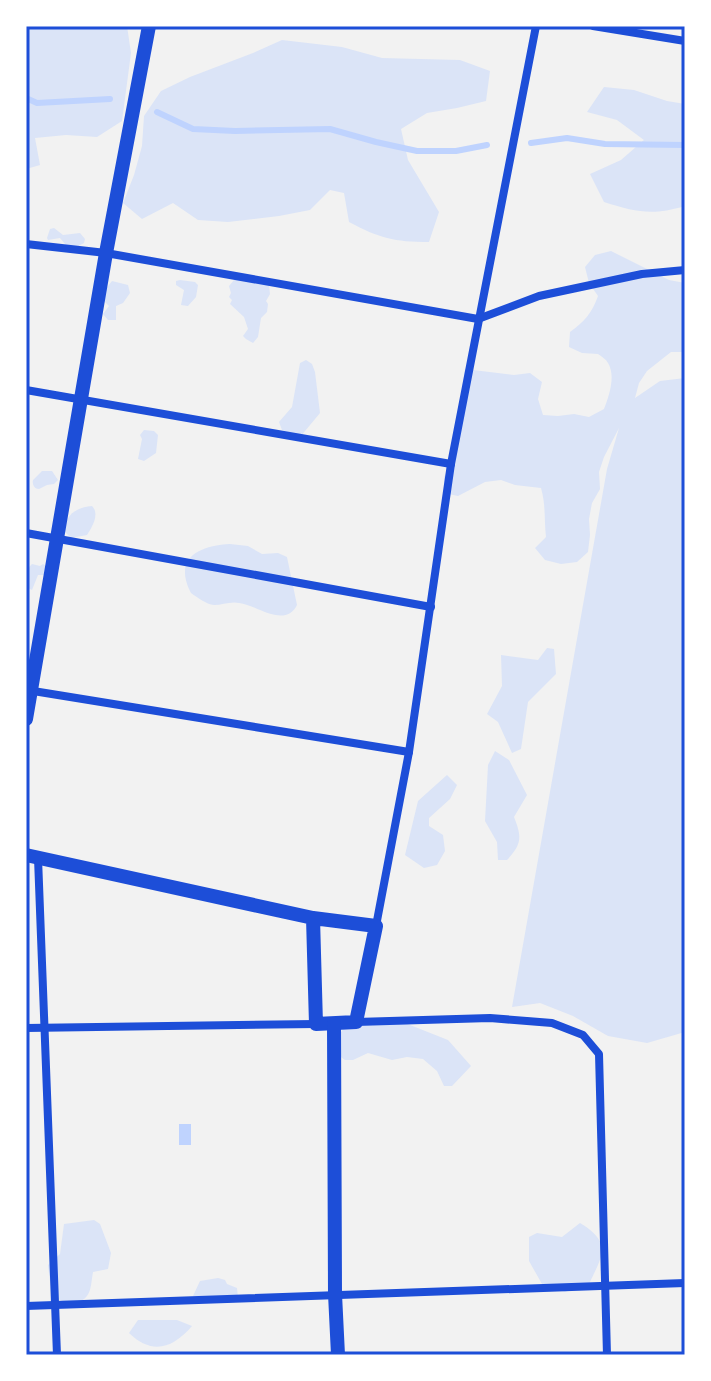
<svg xmlns="http://www.w3.org/2000/svg" width="711" height="1381" font-family="'Space Grotesk',sans-serif">
  <style>
    .green { fill: #dbe4f7 }
    .water { fill: #bfd3fe }
    .lines { fill: none; stroke-linecap: round; stroke-linejoin: round }
    .stream { stroke: #bfd3fe; stroke-width: 6 }
    .minor { stroke: #1d4ed8; stroke-width: 8 }
    .tertiary { stroke: #1d4ed8; stroke-width: 14 }
    .neatline { fill: none; stroke: #1d4ed8; stroke-width: 3 }
  </style>
  <rect width="100%" height="100%" fill="#f2f2f2"/>
  <g class="green">
    <polygon points="26,26 127,26 131,53 122,121 97,137 66,135 35,138 40,165 26,169"/>
    <path d="M282,40L342,47L382,58L460,60L490,71L486,101L457,108L427,113L401,129L408,160L439,212L429,242C394,242 379,238 349,222L344,193L330,190L310,210L279,216L228,222L198,220L173,203L142,219L123,203L134,175L142,146L144,116L161,91L190,77L253,53Z"/>
    <path d="M604,87L634,90L667,101L685,104V206C652,216 636,212 604,202L590,174L621,160L644,140L617,120L587,112Z"/>
    <polygon points="54,228 63,235 80,233 85,239 84,243 75,248 66,245 60,238 48,240 47,238 50,229"/>
    <path d="M611,251L669,280L685,283V352H671L647,371L639,383L635,398L660,381L685,378V1032L647,1043L608,1036L573,1016L540,1003L512,1007L607,469L619,428L604,457L599,472L600,489L592,503L589,519L590,535L588,552L577,562L561,564L545,560L535,548L546,537C544,520 546,505 541,488L515,485L501,480L485,482L458,496L444,493V477L451,464L465,369L514,375L530,373L542,382L538,399L543,415L558,416L574,414L589,417L604,409C609,396 616,376 608,363C606,359 602,357 598,354L582,353L569,347L570,332C584,322 592,313 598,296L589,283L585,267L595,255Z"/>
    <polygon points="242,277 269,285 270,294 266,301 268,304 267,312 261,318 258,337 253,343 246,339 243,336 248,329 244,317 230,304 232,300 229,297 231,293 229,286 234,280"/>
    <polygon points="180,280 195,282 198,285 196,297 188,306 181,305 184,290 176,285 176,281"/>
    <polygon points="112,281 128,285 130,293 123,303 116,306 116,320 108,320 103,314 109,306 104,301 105,290"/>
    <polygon points="306,360 312,364 315,372 320,413 300,437 282,430 279,422 292,407 300,363"/>
    <polygon points="144,430 154,431 158,435 156,453 144,461 138,459 142,439 140,435"/>
    <path d="M42,471H52L58,480L54,484L47,485L39,489C34,489 32,484 33,480Z"/>
    <path d="M92,506C100,514 92,527 87,535L71,538L65,532C64,515 77,507 92,506Z"/>
    <path d="M230,544L248,546L262,554L278,553L287,557L297,605C285,629 257,605 239,603C231,601 222,605 214,605C206,604 198,598 191,593C173,558 198,546 230,544Z"/>
    <path d="M32,564L40,566L43,564L46,566L44,575H38L32,590L28,588C28,580 25,569 32,564Z"/>
    <polygon points="547,648 554,649 556,674 528,702 521,749 512,753 498,722 487,714 502,686 501,655 538,660"/>
    <path d="M495,751L509,760L527,795L514,817C522,837 522,844 507,860H498L497,842L485,821L488,765Z"/>
    <polygon points="447,775 457,785 450,799 429,818 429,826 443,835 445,851 437,865 424,868 405,855 418,801"/>
    <polygon points="400,1021 448,1040 471,1066 452,1086 444,1086 437,1071 423,1059 407,1057 392,1060 368,1053 353,1060 345,1060 338,1055 337,1039 345,1026"/>
    <path d="M94,1220L100,1224L111,1253L108,1269L93,1272C90,1290 92,1297 74,1305L52,1297L48,1265L60,1254L64,1224Z"/>
    <path d="M580,1223C613,1243 602,1256 589,1284L565,1292L542,1284L529,1261V1237L537,1233L562,1237Z"/>
    <polygon points="218,1278 225,1280 227,1284 237,1288 238,1298 193,1296 200,1281"/>
    <path d="M138,1320H177L192,1326C172,1349 152,1355 129,1333Z"/>
  </g>
  <rect class="water" x="179" y="1124" width="12" height="21"/>
  <g class="lines">
    <g class="stream">
      <polyline points="26,98 37,103 110,99"/>
      <polyline points="157,112 193,129 235,131 330,129 376,142 417,151 456,151 487,145"/>
      <polyline points="531,143 567,138 605,144 685,145"/>
    </g>
    <g class="minor">
      <polyline points="593,26 685,41"/>
      <polyline points="26,244 106,253 478,319"/>
      <polyline points="478,319 539,296 642,274 685,270"/>
      <polyline points="26,390 451,464"/>
      <polyline points="26,533 431,607"/>
      <polyline points="27,690 409,752"/>
      <polyline points="38,858 57,1355"/>
      <polyline points="376,926 409,752 451,464 536,26"/>
      <polyline points="356,1022 490,1018 552,1023 583,1035 599,1054 607,1355"/>
      <polyline points="26,1028 316,1024"/>
      <polyline points="26,1306 685,1283"/>
    </g>
    <g class="tertiary">
      <polyline points="26,719 106,253 149,26"/>
      <polyline points="26,855 313,918 376,926 356,1022 316,1024 313,918"/>
      <polyline points="334,1024 335,1294 338,1355"/>
    </g>
  </g>
  <rect width="711" height="1381" fill="none" stroke="#ffffff" stroke-width="56"/>
  <rect x="28" y="28" width="655" height="1325" class="neatline"/>
</svg>
